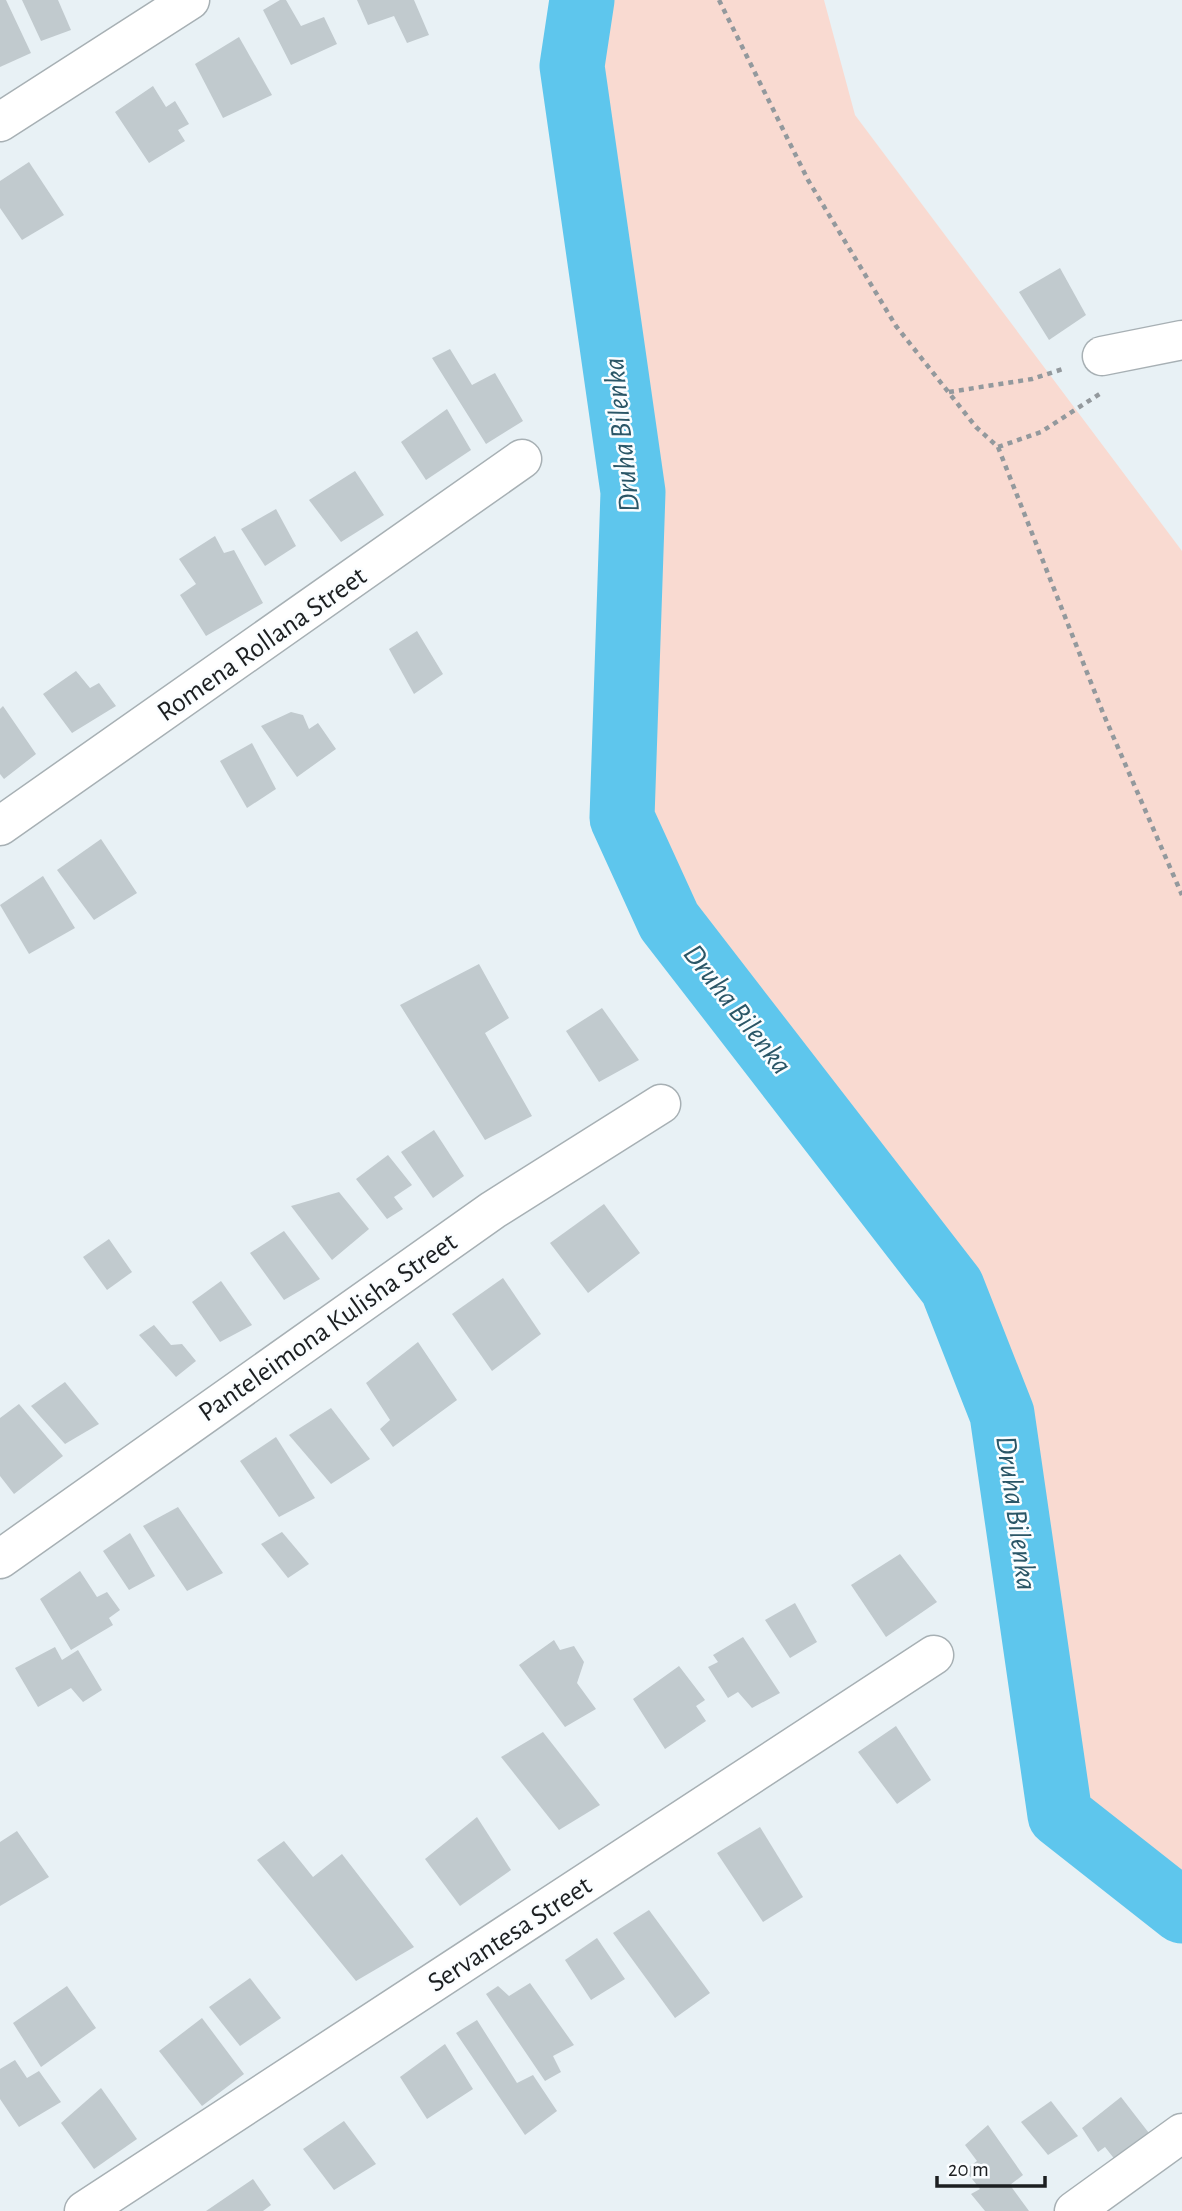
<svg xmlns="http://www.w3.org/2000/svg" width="1182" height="2211" font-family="'Alegreya Sans',sans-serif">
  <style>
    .green { fill: #f9dad1 }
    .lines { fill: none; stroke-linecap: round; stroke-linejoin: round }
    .river { stroke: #5ec6ed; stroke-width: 65 }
    .building { fill: #c1cace }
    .street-casing { stroke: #a7b0b4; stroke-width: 41 }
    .path { stroke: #93999d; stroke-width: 4.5; stroke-dasharray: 5 5; stroke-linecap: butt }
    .street { stroke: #fff; stroke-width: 38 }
    .labels { text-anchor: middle; stroke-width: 5; stroke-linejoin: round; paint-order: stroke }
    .street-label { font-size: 28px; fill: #1c1f21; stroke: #fafdff }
    .water-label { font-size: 30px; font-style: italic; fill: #2a5667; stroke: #fafdff }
  </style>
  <rect width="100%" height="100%" fill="#e8f1f5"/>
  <polygon class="green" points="582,0 824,0 855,115 1182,551 1182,1911 1060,1815 1002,1414 952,1287 669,921 622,818 633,492 572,66"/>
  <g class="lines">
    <polyline class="river" points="582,0 572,66 633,492 622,818 669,921 952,1287 1002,1414 1060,1815 1182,1911"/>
  </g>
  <g class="building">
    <polygon points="0,0 6,0 31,53 0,67"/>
    <polygon points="22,0 58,0 71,30 41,41"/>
    <polygon points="280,0 286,0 301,26 324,17 337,44 291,65 263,10"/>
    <polygon points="357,0 414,0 429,35 407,43 394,16 368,25"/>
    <polygon points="239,37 272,95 223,118 195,64"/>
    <polygon points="153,86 166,107 175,101 189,124 178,130 185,141 149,163 115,112"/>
    <polygon points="29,162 64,215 22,240 0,208 0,181"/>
    <polygon points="1060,268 1086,315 1049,340 1019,292"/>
    <polygon points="450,349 472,385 495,373 523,421 486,444 432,358"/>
    <polygon points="447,409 471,450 426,480 401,442"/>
    <polygon points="355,471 384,515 341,542 309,500"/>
    <polygon points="276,509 296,546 265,566 241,529"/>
    <polygon points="215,536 224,553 234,550 263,603 206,636 180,595 196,584 179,559"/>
    <polygon points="417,631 443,674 414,694 389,649"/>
    <polygon points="76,671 90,688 99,683 116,706 72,733 43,694"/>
    <polygon points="3,706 36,754 4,779 0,774 0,709"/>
    <polygon points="291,712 303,715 309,729 318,723 336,749 297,777 261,726"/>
    <polygon points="252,743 276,789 247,808 220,761"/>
    <polygon points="101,839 137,893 94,920 57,870"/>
    <polygon points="43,876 75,928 29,954 0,905"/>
    <polygon points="479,964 509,1018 485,1033 532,1116 485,1140 400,1005"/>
    <polygon points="602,1008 639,1060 599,1082 566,1031"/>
    <polygon points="434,1130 464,1176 433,1198 401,1152"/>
    <polygon points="388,1155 412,1185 394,1197 403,1209 387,1219 356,1179"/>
    <polygon points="339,1192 369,1229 332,1260 291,1206"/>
    <polygon points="604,1204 640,1253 588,1293 550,1243"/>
    <polygon points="284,1231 320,1279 284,1300 250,1253"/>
    <polygon points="109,1239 132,1272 107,1290 83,1257"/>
    <polygon points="503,1278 541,1334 492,1371 452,1314"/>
    <polygon points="221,1281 252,1325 220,1342 192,1302"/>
    <polygon points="154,1325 171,1345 182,1344 196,1361 176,1377 139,1335"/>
    <polygon points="418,1342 457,1400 393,1447 380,1429 390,1420 366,1383"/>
    <polygon points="65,1382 99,1424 65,1444 31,1406"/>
    <polygon points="19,1404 63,1456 14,1494 0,1476 0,1418"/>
    <polygon points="331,1408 370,1459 331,1484 289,1435"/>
    <polygon points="276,1437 315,1498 279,1517 240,1461"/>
    <polygon points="178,1507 223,1573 187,1591 143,1526"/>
    <polygon points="282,1532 309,1564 288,1578 261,1544"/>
    <polygon points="130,1533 155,1576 129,1590 103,1551"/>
    <polygon points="900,1554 937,1602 886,1637 851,1585"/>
    <polygon points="80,1571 97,1597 107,1592 120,1610 109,1618 113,1625 71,1650 40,1599"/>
    <polygon points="795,1603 817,1642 790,1658 765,1620"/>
    <polygon points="743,1637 780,1693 752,1708 738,1692 728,1698 708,1667 718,1662 713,1655"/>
    <polygon points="554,1640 560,1650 574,1646 584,1662 577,1683 596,1709 565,1727 519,1665"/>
    <polygon points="55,1647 62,1660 78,1650 102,1690 83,1702 71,1688 38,1707 15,1668"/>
    <polygon points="679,1666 705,1700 696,1706 706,1721 665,1749 633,1699"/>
    <polygon points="896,1726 931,1780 897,1804 858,1752"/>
    <polygon points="543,1732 600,1805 559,1830 501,1757"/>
    <polygon points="477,1817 511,1870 460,1906 425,1859"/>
    <polygon points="760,1827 803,1897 763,1922 717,1853"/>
    <polygon points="17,1831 49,1877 0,1906 0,1842"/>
    <polygon points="284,1841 313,1877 342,1854 414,1947 356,1981 257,1860"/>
    <polygon points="649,1910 710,1993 675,2018 613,1933"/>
    <polygon points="597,1938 625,1979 591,2000 565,1960"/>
    <polygon points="250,1978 281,2018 240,2046 209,2007"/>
    <polygon points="530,1983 574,2045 553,2056 561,2072 545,2081 486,1994 498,1986 509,1996"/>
    <polygon points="67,1986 96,2028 41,2067 13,2023"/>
    <polygon points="202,2018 244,2074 202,2106 159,2051"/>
    <polygon points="477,2020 517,2083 533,2075 557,2111 525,2135 456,2033"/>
    <polygon points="445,2044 473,2089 427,2119 400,2077"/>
    <polygon points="15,2060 27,2078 39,2071 61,2102 19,2127 0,2099 0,2069"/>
    <polygon points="101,2088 137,2139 94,2169 61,2123"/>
    <polygon points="1121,2097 1152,2137 1116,2161 1105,2147 1098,2152 1082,2128"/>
    <polygon points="1051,2101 1078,2136 1048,2155 1021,2122"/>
    <polygon points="344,2121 376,2164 334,2190 303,2149"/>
    <polygon points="988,2125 1023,2175 1010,2185 1029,2211 985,2211 971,2194 980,2189 965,2170 977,2161 965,2145"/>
    <polygon points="253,2179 271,2205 263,2211 206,2211"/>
  </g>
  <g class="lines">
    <defs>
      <g id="street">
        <polyline points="0,122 190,0"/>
        <polyline points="1102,356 1182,340"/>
        <polyline points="0,826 522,459"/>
        <polyline points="0,1559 493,1210 661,1104"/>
        <polyline points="84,2211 934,1655"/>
        <polyline points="1074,2211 1182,2133"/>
      </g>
    </defs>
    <use href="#street" class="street-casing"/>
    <g class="path">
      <polyline points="719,0 808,180 896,326 976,427 998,447 1041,432 1101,393"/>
      <polyline points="949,392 1032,379 1066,368"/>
      <polyline points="998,447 1103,713 1182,895"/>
    </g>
    <use href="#street" class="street"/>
  </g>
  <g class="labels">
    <g class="street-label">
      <text transform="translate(261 643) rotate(-35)" y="10">Romena Rollana Street</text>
      <text transform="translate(327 1326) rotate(-35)" y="10">Panteleimona Kulisha Street</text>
      <text transform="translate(509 1933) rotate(-33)" y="10">Servantesa Street</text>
    </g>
    <g class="water-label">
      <text transform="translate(621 435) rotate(-96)" y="10">Druha Bilenka</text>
      <text transform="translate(738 1009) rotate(52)" y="10">Druha Bilenka</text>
      <text transform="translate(1017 1513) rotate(82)" y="10">Druha Bilenka</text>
    </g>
  </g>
  <path d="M937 2176v10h108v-10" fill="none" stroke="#1c1f21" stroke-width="3.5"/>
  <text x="948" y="2176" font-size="21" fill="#1c1f21" stroke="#fafdff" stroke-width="5" paint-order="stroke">20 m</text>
</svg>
